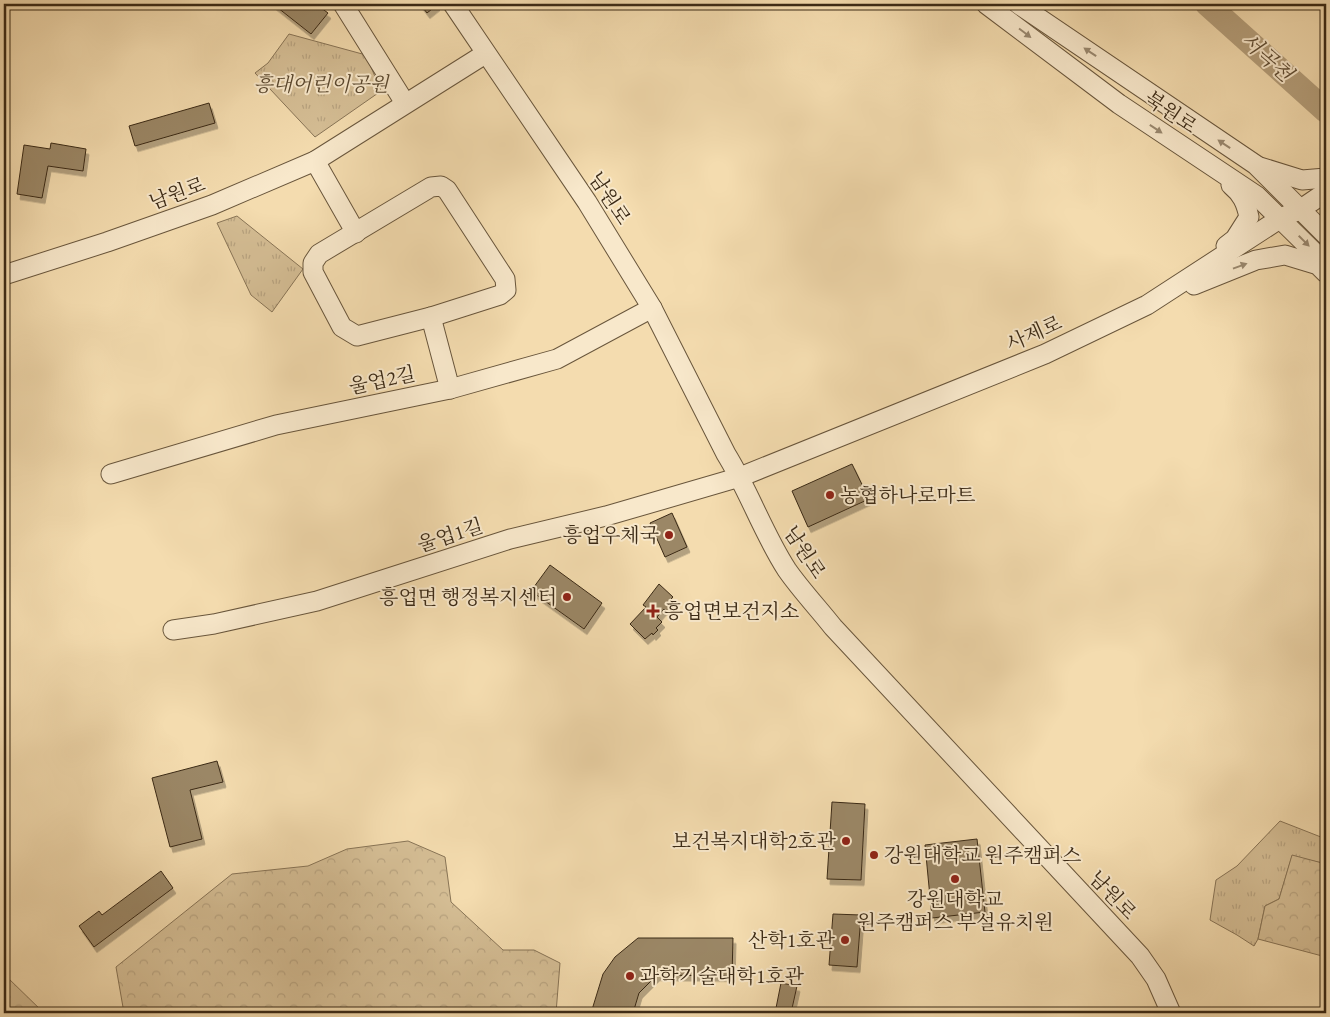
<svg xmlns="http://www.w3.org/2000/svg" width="1330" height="1017" font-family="'EB Garamond','Noto Serif KR',serif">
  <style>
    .grass { fill: url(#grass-tufts); stroke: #887456 }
    .forest { fill: url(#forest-crowns); stroke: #887456 }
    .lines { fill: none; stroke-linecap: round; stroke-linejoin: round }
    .river { stroke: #b59f7b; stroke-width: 24 }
    .building { fill: #9b8766; stroke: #3b2a16; filter: url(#shadow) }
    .minor-casing { stroke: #69563c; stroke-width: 21 }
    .minor { stroke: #f8e8cb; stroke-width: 19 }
    .oneway { fill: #9a8970 }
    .poi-dot { fill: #8f2418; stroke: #f8e8cb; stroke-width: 2 }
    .labels { text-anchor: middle; stroke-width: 4; stroke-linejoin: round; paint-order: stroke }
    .park-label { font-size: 20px; font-style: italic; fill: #5a482f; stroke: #f8e8cb }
    .street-label { font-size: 20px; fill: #3b2a16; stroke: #f8e8cb }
    .poi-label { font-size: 20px; fill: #3b2a16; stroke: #f8e8cb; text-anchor: start }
    .water-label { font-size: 21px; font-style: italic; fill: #604d34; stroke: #f8e8cb }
  </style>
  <defs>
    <pattern id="grass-tufts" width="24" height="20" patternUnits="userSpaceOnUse" patternTransform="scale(1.25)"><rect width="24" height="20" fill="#d5be95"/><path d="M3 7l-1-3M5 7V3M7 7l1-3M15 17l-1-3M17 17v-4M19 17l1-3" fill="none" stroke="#b8a380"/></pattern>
    <pattern id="forest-crowns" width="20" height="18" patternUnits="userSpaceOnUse" patternTransform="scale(1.25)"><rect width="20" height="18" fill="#d5be95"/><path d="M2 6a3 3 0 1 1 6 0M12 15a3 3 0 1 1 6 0" fill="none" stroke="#b8a380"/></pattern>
    <filter id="shadow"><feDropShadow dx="3" dy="5.5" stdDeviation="0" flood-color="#0004"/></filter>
  </defs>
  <rect width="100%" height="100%" fill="#f4dcaf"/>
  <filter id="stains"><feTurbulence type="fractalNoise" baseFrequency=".004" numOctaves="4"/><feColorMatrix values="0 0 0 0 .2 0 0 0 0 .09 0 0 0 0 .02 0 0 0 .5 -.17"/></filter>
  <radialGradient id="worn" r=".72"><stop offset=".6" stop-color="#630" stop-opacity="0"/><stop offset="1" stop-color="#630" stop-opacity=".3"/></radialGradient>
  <g class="grass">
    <polygon points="289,34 366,55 381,91 315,137 255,73 268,63"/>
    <polygon points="237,216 303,269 272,312 251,295 217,223"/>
    <polygon points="1280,821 1326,839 1326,864 1292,856 1279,899 1265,906 1258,939 1254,946 1237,935 1210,920 1216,880 1237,866"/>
  </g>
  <g class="forest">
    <polygon points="408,841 445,857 451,902 503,950 534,950 560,963 556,1013 124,1013 116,967 232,874 308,866 347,849"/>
    <polygon points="1292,855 1326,864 1326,957 1258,939 1265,906 1279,899"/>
    <polygon points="4,969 7,977 44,1013 4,1013"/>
  </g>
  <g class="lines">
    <polyline class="river" points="1207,4 1326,111"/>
  </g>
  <g class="building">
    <polygon points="273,4 316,4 328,13 311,34"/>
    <polygon points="420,4 436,4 437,5 427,13"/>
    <polygon points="209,103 215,123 135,146 129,126"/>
    <polygon points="51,143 86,149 83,171 48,166 42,198 17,194 24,145 50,149"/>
    <polygon points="852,464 869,499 808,527 792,491"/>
    <polygon points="672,513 687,547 665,557 650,523"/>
    <polygon points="550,565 602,603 584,629 531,591"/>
    <polygon points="659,584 673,597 669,601 674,605 667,612 664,609 657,617 662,622 656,628 658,630 653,635 652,633 645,639 630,624 646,607 643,605"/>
    <polygon points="217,761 223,782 190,790 202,839 170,847 152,778"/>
    <polygon points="832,802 865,804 861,880 827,879"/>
    <polygon points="977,839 985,912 932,918 925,845"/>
    <polygon points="161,871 173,888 94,947 79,926 99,911 102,915"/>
    <polygon points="833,914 861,915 857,967 829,965"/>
    <polygon points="638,938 733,938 732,976 657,975 639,993 633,1013 591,1013 603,974 615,957"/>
    <polygon points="781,983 797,986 791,1013 775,1013"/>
  </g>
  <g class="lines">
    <defs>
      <g id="minor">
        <polyline points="343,4 405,103"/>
        <path d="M453,4L587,202L652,308L726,454C749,491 763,533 787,570C801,590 818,608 833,627L1140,956L1156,979L1171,1013"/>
        <polyline points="986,4 1119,104 1257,196 1326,264"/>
        <polyline points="1018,4 1256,165 1326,235"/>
        <polyline points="315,161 356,233"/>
        <polyline points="1260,167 1302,180 1326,178"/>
        <polygon points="441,186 447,190 505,279 506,290 500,295 431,317 357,336 342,327 313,272 313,263 319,254 431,187"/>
        <path d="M1226,246L1235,239L1249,217C1246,203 1242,194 1231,185"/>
        <polyline points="4,275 107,242 212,205 315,161 485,54"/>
        <polyline points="1194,285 1256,260 1285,255 1318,265 1326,273"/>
        <polyline points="431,317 450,389"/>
        <polyline points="111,474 276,425 450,389 557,359 652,308"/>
        <polyline points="173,630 214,624 317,601 510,539 606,516 740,477 1045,354 1147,305 1281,218 1301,209 1326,192"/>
      </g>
    </defs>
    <use href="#minor" class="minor-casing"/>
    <use href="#minor" class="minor"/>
  </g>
  <defs><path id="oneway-solid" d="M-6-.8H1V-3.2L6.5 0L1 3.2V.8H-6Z" transform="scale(1.25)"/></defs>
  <g class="oneway">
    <use href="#oneway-solid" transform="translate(1025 33) rotate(37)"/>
    <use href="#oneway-solid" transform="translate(1090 52) rotate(-146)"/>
    <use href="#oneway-solid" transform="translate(1156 129) rotate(34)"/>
    <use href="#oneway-solid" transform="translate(1224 144) rotate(-146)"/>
    <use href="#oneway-solid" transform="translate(1304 241) rotate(45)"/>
    <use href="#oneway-solid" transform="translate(1240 266) rotate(-20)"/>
  </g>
  <g class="poi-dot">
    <circle cx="830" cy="495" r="5"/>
    <circle cx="669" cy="535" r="5"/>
    <circle cx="567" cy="597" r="5"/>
    <path d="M650.5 603.5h5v5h5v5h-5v5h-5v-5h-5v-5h5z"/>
    <circle cx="846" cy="841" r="5"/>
    <circle cx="874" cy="855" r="5"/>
    <circle cx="955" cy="879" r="5"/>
    <circle cx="845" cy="940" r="5"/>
    <circle cx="630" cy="976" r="5"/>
  </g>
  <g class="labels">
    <g class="park-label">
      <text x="321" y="91">흥대어린이공원</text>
    </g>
    <g class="street-label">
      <text transform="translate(1171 112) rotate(34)" y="7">북원로</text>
      <text transform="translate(177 193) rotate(-20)" y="7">남원로</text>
      <text transform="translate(610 198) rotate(57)" y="7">남원로</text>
      <text transform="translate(1034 333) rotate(-24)" y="7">사제로</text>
      <text transform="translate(382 380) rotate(-12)" y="7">울업2길</text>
      <text transform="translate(450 535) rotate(-18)" y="7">울업1길</text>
      <text transform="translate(805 552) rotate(57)" y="7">남원로</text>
      <text transform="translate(1113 895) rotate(47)" y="7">남원로</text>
    </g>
    <g class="poi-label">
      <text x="840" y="502">농협하나로마트</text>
      <text x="659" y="542" text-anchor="end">흥업우체국</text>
      <text x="557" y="604" text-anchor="end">흥업면 행정복지센터</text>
      <text x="664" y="618">흥업면보건지소</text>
      <text x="836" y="848" text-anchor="end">보건복지대학2호관</text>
      <text x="884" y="862">강원대학교 원주캠퍼스</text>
      <text x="955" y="906" text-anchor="middle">강원대학교<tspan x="955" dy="23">원주캠퍼스 부설유치원</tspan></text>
      <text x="835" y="947" text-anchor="end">산학1호관</text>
      <text x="640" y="983">과학기술대학1호관</text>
    </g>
    <g class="water-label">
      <text transform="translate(1267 57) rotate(42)" y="7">서곡천</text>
    </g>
  </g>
  <rect width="1330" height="1017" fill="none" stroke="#f4dcaf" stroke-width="20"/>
  <rect x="5" y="5" width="1320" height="1007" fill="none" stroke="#3b2a16" stroke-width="2.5"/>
  <rect x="10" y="10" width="1310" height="997" fill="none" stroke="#3b2a16"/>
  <rect width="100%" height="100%" filter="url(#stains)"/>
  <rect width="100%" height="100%" fill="url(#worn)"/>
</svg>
